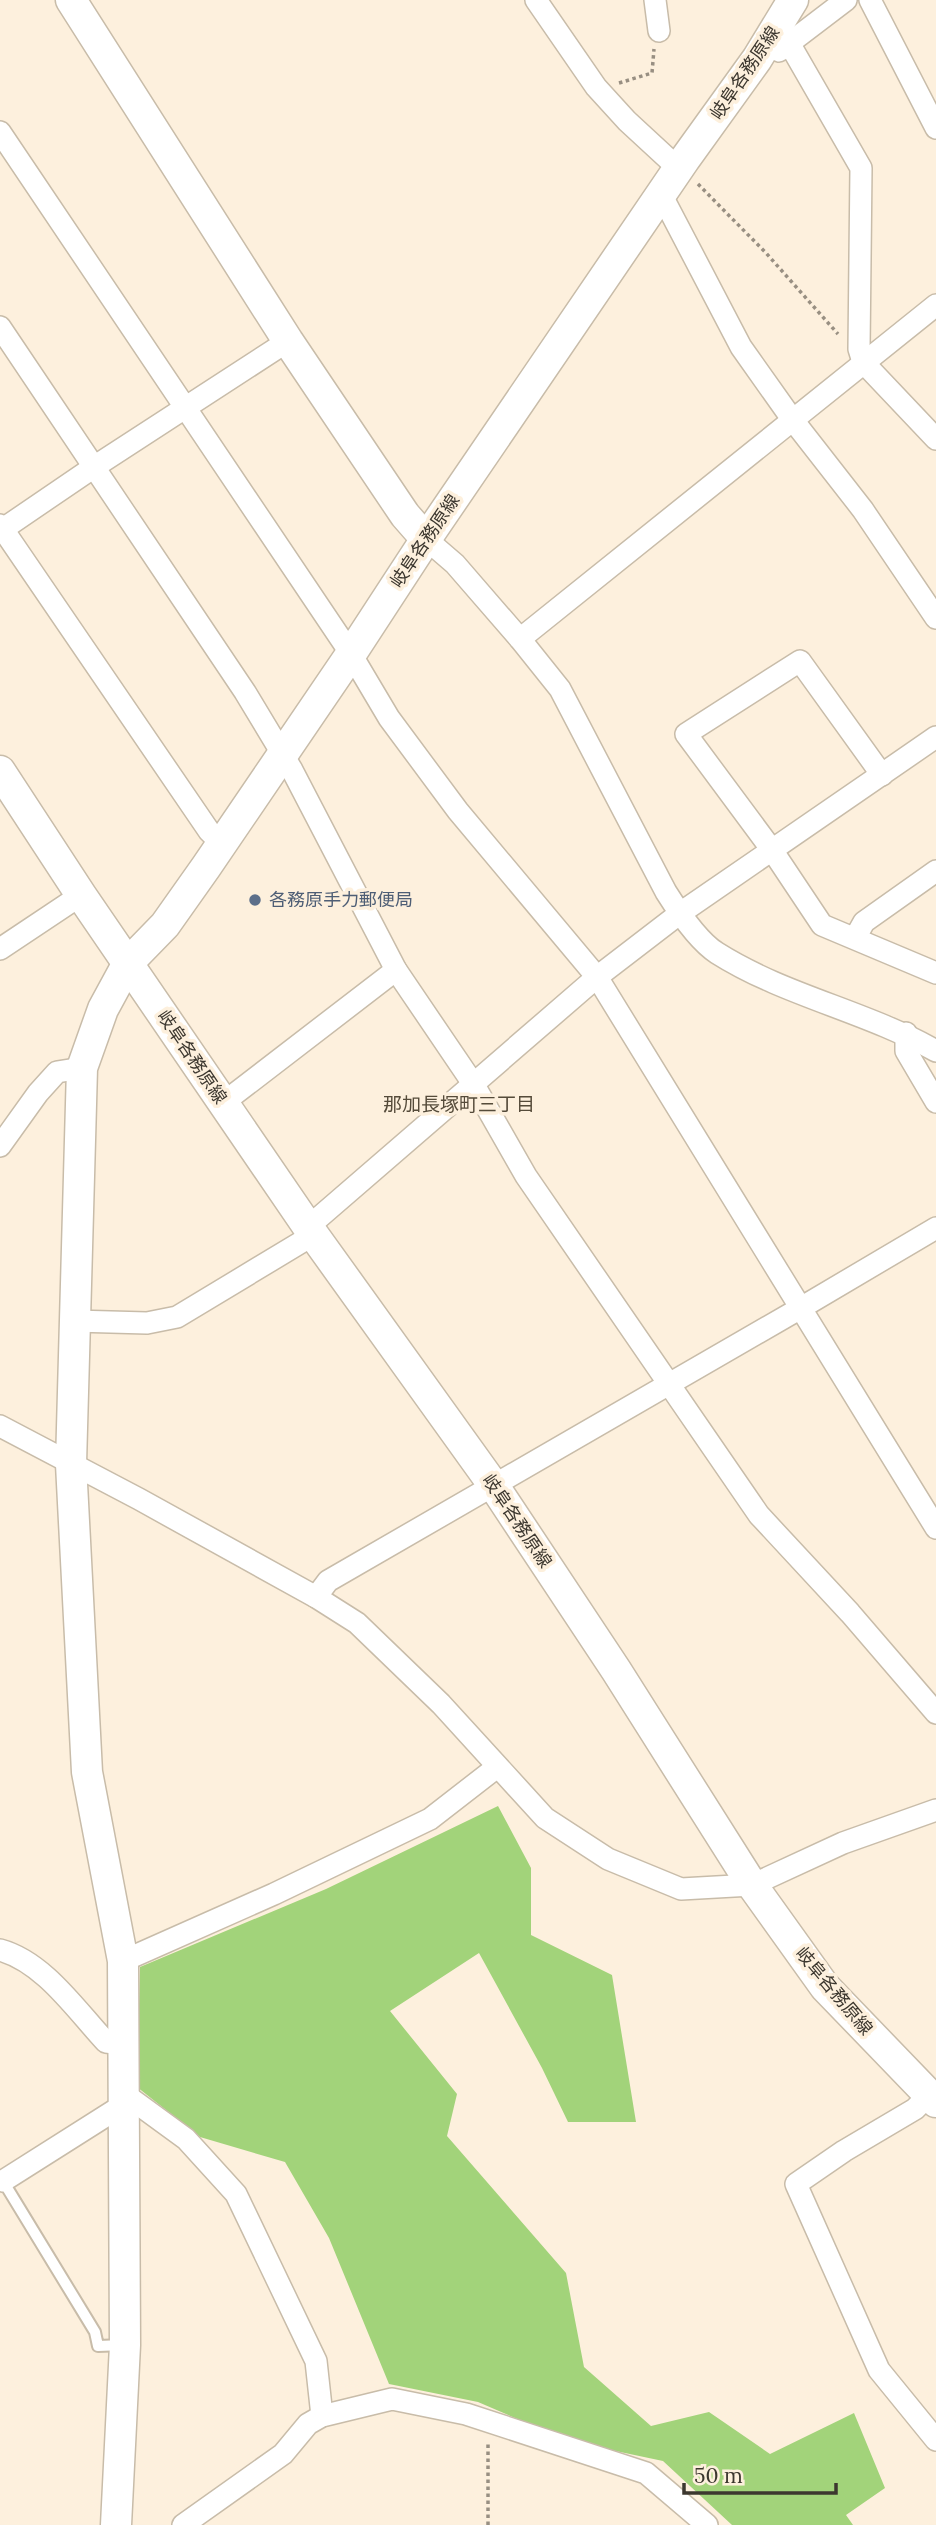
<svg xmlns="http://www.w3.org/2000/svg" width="936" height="2525" font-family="Lora,'Noto Sans JP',serif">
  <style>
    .forest { fill: #a2d37a }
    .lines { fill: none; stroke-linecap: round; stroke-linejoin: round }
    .lane-casing { stroke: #c8bca9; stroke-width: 14 }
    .street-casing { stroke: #c8bca9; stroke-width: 24 }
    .secondary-casing { stroke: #c8bca9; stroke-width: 33 }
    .path { stroke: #988f82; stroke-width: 3.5; stroke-dasharray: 3.5 3.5; stroke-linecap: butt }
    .lane { stroke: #fff; stroke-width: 10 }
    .street { stroke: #fff; stroke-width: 21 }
    .secondary { stroke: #fff; stroke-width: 30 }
    .service-dot { fill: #5c6f8a; stroke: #fdf0dd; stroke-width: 2.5 }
    .labels { text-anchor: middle; stroke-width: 7; stroke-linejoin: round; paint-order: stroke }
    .street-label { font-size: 18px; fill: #3c372f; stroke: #fdf0dd }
    .service-label { font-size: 18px; fill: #4e5e75; stroke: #fdf0dd; text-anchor: start }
    .neighbourhood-label { font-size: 19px; fill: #554b3a; stroke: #fdf0dd }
  </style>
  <rect width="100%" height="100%" fill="#fdf0dd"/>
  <polygon class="forest" points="498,1806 531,1868 531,1935 612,1975 636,2122 568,2122 542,2068 479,1953 390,2011 457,2094 447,2136 566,2273 584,2367 651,2426 709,2412 770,2454 854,2413 885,2488 846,2515 853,2525 732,2525 663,2461 568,2441 478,2402 389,2384 329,2238 285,2162 200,2137 137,2087 140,1967 326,1889"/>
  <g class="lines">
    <defs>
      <polyline id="lane" points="0,2182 3,2181 95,2332 98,2346 124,2345"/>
      <g id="street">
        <polyline points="536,0 596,87 627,121 679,169"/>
        <polyline points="655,0 659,31"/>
        <polyline points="870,0 936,128"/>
        <polyline points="789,43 861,168 859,349 863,362 936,439"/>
        <polyline points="779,51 846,0"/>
        <polyline points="0,132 351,654 389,718 458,811 597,977 936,1528"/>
        <polyline points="661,194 741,347 792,419 863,510 936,618"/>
        <polyline points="0,327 245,692 292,770 396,970 474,1085 526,1176 759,1515 850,1613 936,1713"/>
        <polyline points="0,525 209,831 222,844"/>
        <polyline points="0,531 94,467 288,341"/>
        <path d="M426,539L455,564L520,639L560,689L666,892C678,911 698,941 717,953C785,996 866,1011 936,1051"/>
        <polyline points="520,639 936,305"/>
        <polyline points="882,775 800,661 686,734 772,850 822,925 936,973"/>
        <polyline points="855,938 864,922 936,871"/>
        <polyline points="0,949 81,895"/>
        <polyline points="906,1033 906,1051 936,1102"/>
        <polyline points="223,1103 396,970"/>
        <polyline points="0,1146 38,1093 57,1072 82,1068"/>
        <polyline points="308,1227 597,977 679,914 936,737"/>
        <polyline points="74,1321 147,1323 177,1317 313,1235"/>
        <polyline points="0,1426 139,1499 316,1597 357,1623 441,1704 545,1818 608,1859 681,1889 752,1885 843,1843 936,1810"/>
        <polyline points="316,1597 328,1581 799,1309 936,1228"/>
        <path d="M0,1950C44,1962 76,2010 106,2042L123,2044"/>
        <polyline points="123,1961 274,1894 430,1819 497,1767"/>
        <polyline points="123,2093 186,2139 236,2194 316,2361 322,2416"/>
        <polyline points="929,2095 915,2109 844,2151 796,2184 879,2370 936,2440"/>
        <polyline points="3,2181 123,2105"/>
        <polyline points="183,2525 283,2454 308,2424 322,2416 392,2399 466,2414 646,2473 707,2525"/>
      </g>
      <g id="secondary">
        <polyline points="71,0 288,341 405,515 426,539"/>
        <polyline points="0,771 81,895 308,1227 494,1486 616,1670 752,1885 825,1987 936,2102"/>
        <polyline points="116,2525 125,2345 123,1961 87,1772 71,1464 82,1068 103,1009 128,963 165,925 206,867 351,654 426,539 685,159 757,59 793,0"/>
      </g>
    </defs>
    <use href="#lane" class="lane-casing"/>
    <use href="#street" class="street-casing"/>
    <use href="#secondary" class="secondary-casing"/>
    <g class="path">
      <polyline points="619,83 652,73 654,49"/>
      <polyline points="698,184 766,253 838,334"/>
      <polyline points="488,2525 488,2443"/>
    </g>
    <use href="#lane" class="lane"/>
    <use href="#street" class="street"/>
    <use href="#secondary" class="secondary"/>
  </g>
  <circle class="service-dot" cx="255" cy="900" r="7"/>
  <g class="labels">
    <g class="street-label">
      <text transform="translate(745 73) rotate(-56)" y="6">岐阜各務原線</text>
      <text transform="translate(425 541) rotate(-56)" y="6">岐阜各務原線</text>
      <text transform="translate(192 1057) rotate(56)" y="6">岐阜各務原線</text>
      <text transform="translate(517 1521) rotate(56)" y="6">岐阜各務原線</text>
      <text transform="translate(834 1991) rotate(50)" y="6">岐阜各務原線</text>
    </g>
    <g class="service-label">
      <text x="269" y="906">各務原手力郵便局</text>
    </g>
    <g class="neighbourhood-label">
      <text x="459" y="1111">那加長塚町三丁目</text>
    </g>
  </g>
  <path d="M684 2483v10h152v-10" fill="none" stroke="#3c372f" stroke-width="3.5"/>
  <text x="694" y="2483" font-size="21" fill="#3c372f" stroke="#fdf0dd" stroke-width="5" paint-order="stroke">50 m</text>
</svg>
